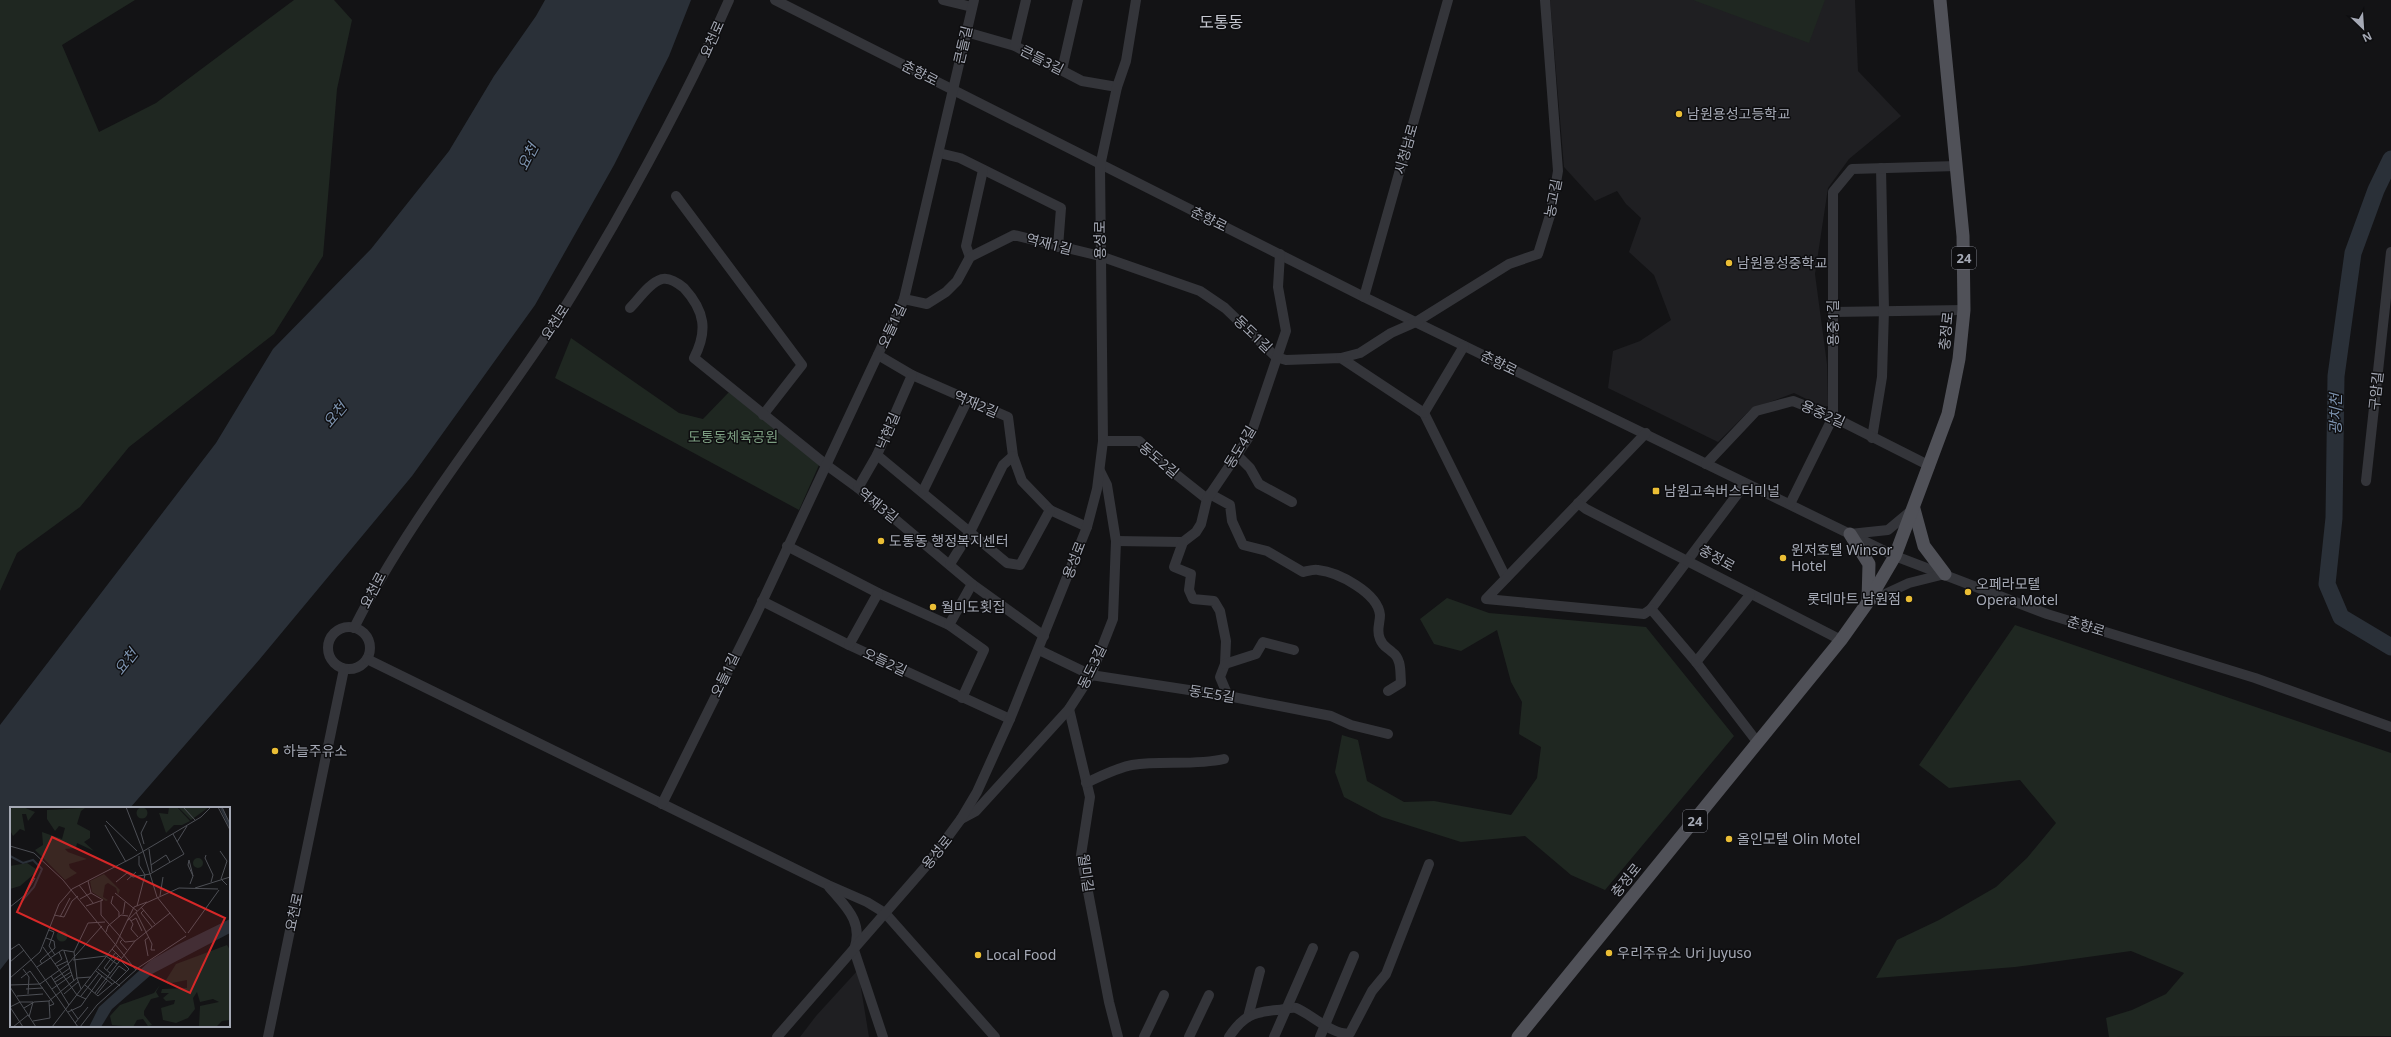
<svg xmlns="http://www.w3.org/2000/svg" width="2391" height="1037" font-family="'Noto Sans','Noto Sans KR',sans-serif">
  <style>
    .built { fill: #1f1f22 }
    .green { fill: #1f2721 }
    .water { fill: #2a3038 }
    .lines { fill: none; stroke-linecap: round; stroke-linejoin: round }
    .river { stroke: #2a3038; stroke-width: 17 }
    .minor { stroke: #34353a; stroke-width: 10 }
    .major { stroke: #505158; stroke-width: 13 }
    .poi-dot { fill: #ebbe35; stroke: #0e0e10; stroke-width: 1.5 }
    .labels { text-anchor: middle; stroke-width: 3; stroke-linejoin: round; paint-order: stroke }
    .shield { fill: #0e0e10; stroke: #787a84; stroke-width: 1 }
    .shield-label { font-size: 13px; font-weight: bold; fill: #a5a9b5 }
    .street-label { font-size: 14px; fill: #a5a9b5; stroke: #0e0e10 }
    .poi-label { font-size: 14px; fill: #a5a9b5; stroke: #0e0e10; text-anchor: start }
    .park-label { font-size: 14px; fill: #7d9f82; stroke: #0e0e10 }
    .water-label { font-size: 15px; font-style: italic; fill: #7d93af; stroke: #0e0e10 }
    .quarter-label { font-size: 16px; fill: #c6c8d1; stroke: #0e0e10 }
    .inset-river { fill: none; stroke: #2a3038; stroke-width: 2 }
    .inset-road { fill: none; stroke: #4d4f55; stroke-width: 1 }
    .view { fill: #d62828; fill-opacity: 0.15; stroke: #d62828; stroke-width: 2 }
    .inset-edge { fill: none; stroke: #a5a9b5; stroke-width: 2 }
  </style>
  <rect width="100%" height="100%" fill="#131315"/>
  <g class="built">
    <polygon points="1550,0 1855,0 1858,71 1901,116 1849,159 1828,188 1815,274 1827,364 1828,406 1823,407 1794,393 1751,409 1718,442 1608,388 1613,351 1640,341 1671,320 1654,275 1629,252 1641,218 1626,204 1617,191 1595,201 1564,167"/>
    <polygon points="858,970 869,1037 800,1037 816,1016"/>
  </g>
  <g class="green">
    <polygon points="0,0 135,0 62,45 99,132 156,103 294,0 334,0 352,20 337,89 323,256 274,334 129,447 80,507 17,553 0,591"/>
    <polygon points="1693,0 1825,0 1809,43"/>
    <polygon points="571,338 679,413 703,419 729,392 819,465 799,510 555,378"/>
    <polygon points="1447,598 1489,613 1646,627 1734,736 1605,890 1571,875 1525,836 1461,842 1382,817 1344,797 1335,772 1342,735 1358,740 1367,781 1404,802 1434,801 1511,815 1537,778 1541,747 1519,734 1522,702 1511,682 1497,630 1461,651 1434,644 1420,619"/>
    <polygon points="2015,625 2391,753 2391,1036 2109,1037 2106,1018 2132,1010 2166,994 2184,973 2131,951 2015,967 1876,978 1897,940 1939,920 1996,887 2027,858 2056,823 2020,780 1949,788 1919,765"/>
  </g>
  <polygon class="water" points="545,0 691,0 669,56 614,165 535,305 412,476 259,660 130,808 11,808 11,956 0,970 0,725 216,443 273,349 371,249 449,151 494,76 536,16"/>
  <g class="lines">
    <polyline class="river" points="2391,159 2376,190 2353,253 2336,376 2334,518 2327,584 2341,617 2391,647"/>
    <g class="minor">
      <polyline points="775,0 1364,297 1895,556 2047,614 2255,678 2391,727"/>
      <polyline points="943,0 972,7"/>
      <polyline points="966,32 1015,46 1082,81 1117,87"/>
      <polyline points="1015,46 1026,0"/>
      <polyline points="1062,70 1078,0"/>
      <polyline points="939,153 960,158 1061,208 1058,247"/>
      <polyline points="676,196 802,365 763,415"/>
      <polyline points="970,257 966,246 983,170"/>
      <polyline points="1364,297 1448,0"/>
      <polyline points="904,299 927,304 946,292 957,281 970,257 1014,235 1100,256 1200,291 1225,308 1276,357 1286,360 1341,358 1424,413"/>
      <path d="M630,308C639,299 649,283 662,279C670,277 678,283 684,288C705,311 708,331 694,358L825,464L858,488L972,584L1044,636"/>
      <polyline points="1833,312 1964,310"/>
      <polyline points="878,355 912,375 1008,417 1013,456 1022,481 1050,510 1087,527"/>
      <polyline points="1341,358 1360,353 1391,333 1416,322 1509,264 1538,254 1551,212 1558,171 1545,0"/>
      <polyline points="1424,413 1506,578"/>
      <polyline points="1424,413 1464,346"/>
      <polyline points="1646,433 1486,599 1644,614 1651,609 1745,484"/>
      <polyline points="1872,438 1882,377 1884,310 1881,168"/>
      <polyline points="1103,441 1139,441 1168,468 1207,499"/>
      <polyline points="877,455 1007,563 1020,565 1050,510"/>
      <polyline points="1237,455 1250,468 1259,484 1292,502"/>
      <polyline points="1706,464 1756,411 1793,401 1833,417 1930,466"/>
      <polyline points="2366,481 2391,252"/>
      <polyline points="858,488 877,455 912,375"/>
      <polyline points="923,491 967,401"/>
      <path d="M1210,494L1230,505L1232,521L1243,545L1267,551L1303,572C1308,571 1314,569 1318,570C1338,572 1378,593 1380,615C1380,624 1376,630 1380,639C1383,647 1387,647 1392,652C1402,659 1400,672 1401,683L1388,691"/>
      <polyline points="1578,503 1586,509 1841,640"/>
      <polyline points="1790,504 1833,417 1833,192 1852,169 1957,166"/>
      <polyline points="1850,534 1888,530 1912,510"/>
      <polyline points="1116,541 1183,542 1196,532 1201,524 1207,499 1251,434 1286,331 1278,287 1280,254"/>
      <polyline points="1183,542 1174,567 1191,574 1189,590 1193,599 1214,601 1220,611 1226,641 1225,664 1220,677 1228,696"/>
      <polyline points="787,546 878,593 949,625 984,650 962,698"/>
      <polyline points="950,564 970,532 1003,465 1013,456"/>
      <polyline points="762,601 849,645 1010,719"/>
      <polyline points="1868,602 1909,583 1945,574"/>
      <polyline points="1651,609 1696,662 1758,743"/>
      <polyline points="949,625 972,584"/>
      <circle cx="349" cy="648" r="21"/>
      <path d="M354,628C408,520 486,427 552,327C574,294 593,260 613,226C655,152 695,78 729,0"/>
      <polyline points="849,645 878,593"/>
      <polyline points="1039,650 1091,675 1228,696 1331,716 1351,725 1388,734"/>
      <polyline points="367,659 828,885 867,902 885,913 995,1037"/>
      <polyline points="1696,662 1750,595"/>
      <polyline points="1225,664 1256,654 1263,642 1294,650"/>
      <polyline points="1069,709 1090,797 1081,855 1109,1002 1118,1037"/>
      <path d="M1086,783C1101,776 1116,768 1132,765C1162,760 1194,766 1224,759"/>
      <polyline points="662,804 756,615 904,299 974,0"/>
      <polyline points="961,819 976,811 1069,709 1091,675 1113,619 1116,541 1107,485 1100,471"/>
      <path d="M829,887C846,907 864,922 854,950L883,1037"/>
      <polyline points="1248,1017 1260,971"/>
      <polyline points="268,1037 344,669"/>
      <polyline points="777,1037 927,865 961,819 977,792 1010,719 1087,527 1097,489 1103,441 1100,166 1117,87 1126,61 1136,0"/>
      <polyline points="1144,1037 1164,995"/>
      <polyline points="1189,1037 1209,995"/>
      <path d="M1229,1037C1243,1016 1253,1012 1277,1010C1283,1010 1290,1007 1296,1008C1311,1014 1335,1037 1350,1033L1372,991L1386,974L1429,864"/>
      <polyline points="1274,1037 1313,948"/>
      <polyline points="1320,1037 1354,956"/>
    </g>
    <g class="major">
      <polyline points="1914,509 1924,546 1945,574"/>
      <polyline points="1850,534 1869,564 1868,601"/>
      <polyline points="1518,1037 1841,640 1868,602 1895,556 1948,414 1959,359 1964,310 1963,236 1940,0"/>
    </g>
  </g>
  <g class="poi-dot">
    <circle cx="1679" cy="114" r="4"/>
    <circle cx="1729" cy="263" r="4"/>
    <rect x="1652" y="487" width="8" height="8" rx="2"/>
    <circle cx="881" cy="541" r="4"/>
    <circle cx="1783" cy="558" r="4"/>
    <circle cx="1968" cy="592" r="4"/>
    <circle cx="1909" cy="599" r="4"/>
    <circle cx="933" cy="607" r="4"/>
    <circle cx="275" cy="751" r="4"/>
    <circle cx="1729" cy="839" r="4"/>
    <circle cx="1609" cy="953" r="4"/>
    <circle cx="978" cy="955" r="4"/>
  </g>
  <g class="labels">
    <g class="shield">
      <rect x="1952" y="247" width="24" height="22" rx="3"/>
      <rect x="1683" y="810" width="24" height="22" rx="3"/>
    </g>
    <g class="shield-label">
      <text x="1964" y="263">24</text>
      <text x="1695" y="826">24</text>
    </g>
    <g class="street-label">
      <text transform="translate(712 39) rotate(-66)" y="5">요천로</text>
      <text transform="translate(963 45) rotate(-77)" y="5">큰들길</text>
      <text transform="translate(1042 60) rotate(27)" y="5">큰들3길</text>
      <text transform="translate(920 73) rotate(27)" y="5">춘향로</text>
      <text transform="translate(1406 149) rotate(-74)" y="5">시청남로</text>
      <text transform="translate(1553 198) rotate(-79)" y="5">농고길</text>
      <text transform="translate(1209 219) rotate(26)" y="5">춘향로</text>
      <text transform="translate(1100 240) rotate(-90)" y="5">용성로</text>
      <text transform="translate(1049 244) rotate(14)" y="5">역재1길</text>
      <text transform="translate(555 322) rotate(-57)" y="5">요천로</text>
      <text transform="translate(1833 323) rotate(-90)" y="5">용중1길</text>
      <text transform="translate(892 326) rotate(-65)" y="5">오들1길</text>
      <text transform="translate(1946 331) rotate(-84)" y="5">충정로</text>
      <text transform="translate(1253 334) rotate(44)" y="5">동도1길</text>
      <text transform="translate(1499 363) rotate(26)" y="5">춘향로</text>
      <text transform="translate(2376 391) rotate(-84)" y="5">구암길</text>
      <text transform="translate(976 404) rotate(23)" y="5">역재2길</text>
      <text transform="translate(1823 414) rotate(24)" y="5">용중2길</text>
      <text transform="translate(888 431) rotate(-67)" y="5">낙현길</text>
      <text transform="translate(1240 447) rotate(-59)" y="5">동도4길</text>
      <text transform="translate(1159 460) rotate(40)" y="5">동도2길</text>
      <text transform="translate(878 505) rotate(39)" y="5">역재3길</text>
      <text transform="translate(1717 558) rotate(29)" y="5">충정로</text>
      <text transform="translate(1074 560) rotate(-69)" y="5">용성로</text>
      <text transform="translate(373 590) rotate(-62)" y="5">요천로</text>
      <text transform="translate(2086 626) rotate(17)" y="5">춘향로</text>
      <text transform="translate(885 662) rotate(25)" y="5">오들2길</text>
      <text transform="translate(1092 667) rotate(-64)" y="5">동도3길</text>
      <text transform="translate(725 675) rotate(-64)" y="5">오들1길</text>
      <text transform="translate(1212 694) rotate(9)" y="5">동도5길</text>
      <text transform="translate(937 852) rotate(-51)" y="5">용성로</text>
      <text transform="translate(1086 873) rotate(82)" y="5">월미길</text>
      <text transform="translate(1626 880) rotate(-51)" y="5">충정로</text>
      <text transform="translate(294 912) rotate(-78)" y="5">요천로</text>
    </g>
    <g class="poi-label">
      <text x="1687" y="119">남원용성고등학교</text>
      <text x="1737" y="268">남원용성중학교</text>
      <text x="1664" y="496">남원고속버스터미널</text>
      <text x="889" y="546">도통동 행정복지센터</text>
      <text x="1791" y="555">윈저호텔 Winsor<tspan x="1791" dy="16">Hotel</tspan></text>
      <text x="1976" y="589">오페라모텔<tspan x="1976" dy="16">Opera Motel</tspan></text>
      <text x="1901" y="604" text-anchor="end">롯데마트 남원점</text>
      <text x="941" y="612">월미도횟집</text>
      <text x="283" y="756">하늘주유소</text>
      <text x="1737" y="844">올인모텔 Olin Motel</text>
      <text x="1617" y="958">우리주유소 Uri Juyuso</text>
      <text x="986" y="960">Local Food</text>
    </g>
    <g class="park-label">
      <text x="733" y="442">도통동체육공원</text>
    </g>
    <g class="water-label">
      <text transform="translate(528 157) rotate(-63)" y="5">요천</text>
      <text transform="translate(2336 414) rotate(-89)" y="5">광치천</text>
      <text transform="translate(335 415) rotate(-50)" y="5">요천</text>
      <text transform="translate(126 662) rotate(-52)" y="5">요천</text>
    </g>
    <g class="quarter-label">
      <text x="1221" y="28">도통동</text>
    </g>
  </g>
  <g transform="translate(10 807)">
    <rect width="220" height="220" fill="#131315"/>
    <path d="M3,0H13L25,5L18,14L16,7H12L15,24L10,22L3,29L0,23V3ZM159,0H167L180,14L172,18H164L156,26L149,6L158,7ZM199,0L181,13L169,1ZM126.5 6a5.5 5.5 0 1 1 11 0a5.5 5.5 0 1 1-11 0ZM75,1L71,4L67,17L80,24V31L74,35L84,44L67,36L66,41L55,42L58,45L77,52L59,57L60,61L67,66L55,73L25,43L33,38L32,25L52,32L55,21L49,19L45,24L37,12V3ZM183 56a5 5 0 1 1 10 0a5 5 0 1 1-10 0ZM17,56L26,62L24,67L10,79L0,82V59ZM94,67L110,83L108,88L106,81L98,76L95,78L93,90L98,93L96,94L82,85L80,74ZM46.5 129a5.5 5.5 0 1 1 11 0a5.5 5.5 0 1 1-11 0ZM217,138L220,143V213L212,214L206,220H189L190,199L209,195L203,192L190,195L187,185L183,191L185,202L178,211L166,216L153,213L151,201L164,197L165,193L156,194L153,191L159,186H151L152,182L177,181V173L157,177L156,173L166,157ZM150,178L146,185L149,190L141,192L134,204V208L142,218L138,219L133,212L127,213L123,220L102,218L100,209L110,198L144,186Z" fill="#1f2721"/>
    <path d="M220,112V126L142,167L102,202L91,220H79L89,200L141,153L167,138Z" fill="#2a3038"/>
    <path class="inset-river" d="M211,1L220,20M0,49L13,56L23,53L32,62L24,80L11,95"/>
    <path class="inset-road" d="M21,0H65M116,0L133,44M173,0L185,13M208,0L220,23M212,0L220,17M96,14L127,44M95,18L116,55M167,35L177,19M134,37L131,26L137,14M0,39L24,46L53,73L126,163M139,42L142,65M133,44L147,90L176,126M210,44L217,54L211,72L217,78M196,48L195,51L203,68L201,75M141,58L156,48L160,55M117,73L126,65M78,74L81,86M106,75L117,66L123,70L140,67L174,47L163,27M180,77L183,69L178,58L179,53L183,69M69,78L83,96M185,81L220,70M105,86L127,104M103,89L101,96L109,105V110M150,89L153,70M70,92L81,86M91,94V108M76,99L93,93L81,86M127,99L135,68L129,58V49M0,100L15,88L25,71M131,100L145,117M134,103L131,106L142,120M126,105L142,137L141,143H145M113,107L115,95M44,108L54,110L62,94L68,89M91,108L115,135L125,134M50,110L60,91M119,111L123,117L121,122L128,130M117,114L124,100L137,95M121,114L126,111L132,124M39,123L44,125L39,139L45,148M96,125L98,119L111,108L118,109M178,126L209,83M112,133L110,135L117,143M33,140L67,188L76,192M102,142L111,151M0,143L9,137L25,158M54,144L64,174M138,149L135,133L139,130M63,153L96,149L107,157M0,155L14,143M32,157L30,154L33,151L45,141L44,134L36,131M45,157L52,152L49,145M25,158L68,220M47,159L58,154M27,160L52,143L64,145M13,162L19,170L18,187M88,162L110,179M97,163L108,149M86,164L102,177M100,166L94,161L106,145M41,169L59,198M81,170L67,171L64,145L78,116L95,115M0,171L30,145L49,97L62,82L122,51L191,10L201,0M11,171L20,164L44,197L39,199M100,171L109,159L116,164M43,173L60,161M45,175L61,165M106,175L119,162L110,153M0,178L30,177L58,157L92,119M75,178L88,189L105,175M0,180L26,220M16,182L33,181M42,182L62,168M85,186L125,134L160,106M54,187L68,175M87,187L97,174M7,189L33,187M71,189L89,166M10,195L0,200L13,220M10,195H23L19,210M14,201L24,195L39,194L67,171L71,182M61,202L68,212M58,205L71,199L92,169M23,214L40,211L39,194M65,216L78,200M3,220L18,208M42,220L106,137L117,114L136,96L169,81L208,82M70,220L87,198L128,161L176,129"/>
    <path class="view" d="M42,30L215,111L180,186L7,105Z"/>
    <rect width="220" height="220" class="inset-edge"/>
  </g>
  <g transform="translate(2363 28) rotate(155)" stroke="#0e0e10" stroke-width="3" paint-order="stroke">
  <path d="M0-3L7 15L0 10L-7 15Z" fill="#a5a9b5"/>
  <text y="-6" font-size="11" font-weight="bold" text-anchor="middle" fill="#a5a9b5">N</text>
  </g>
</svg>
